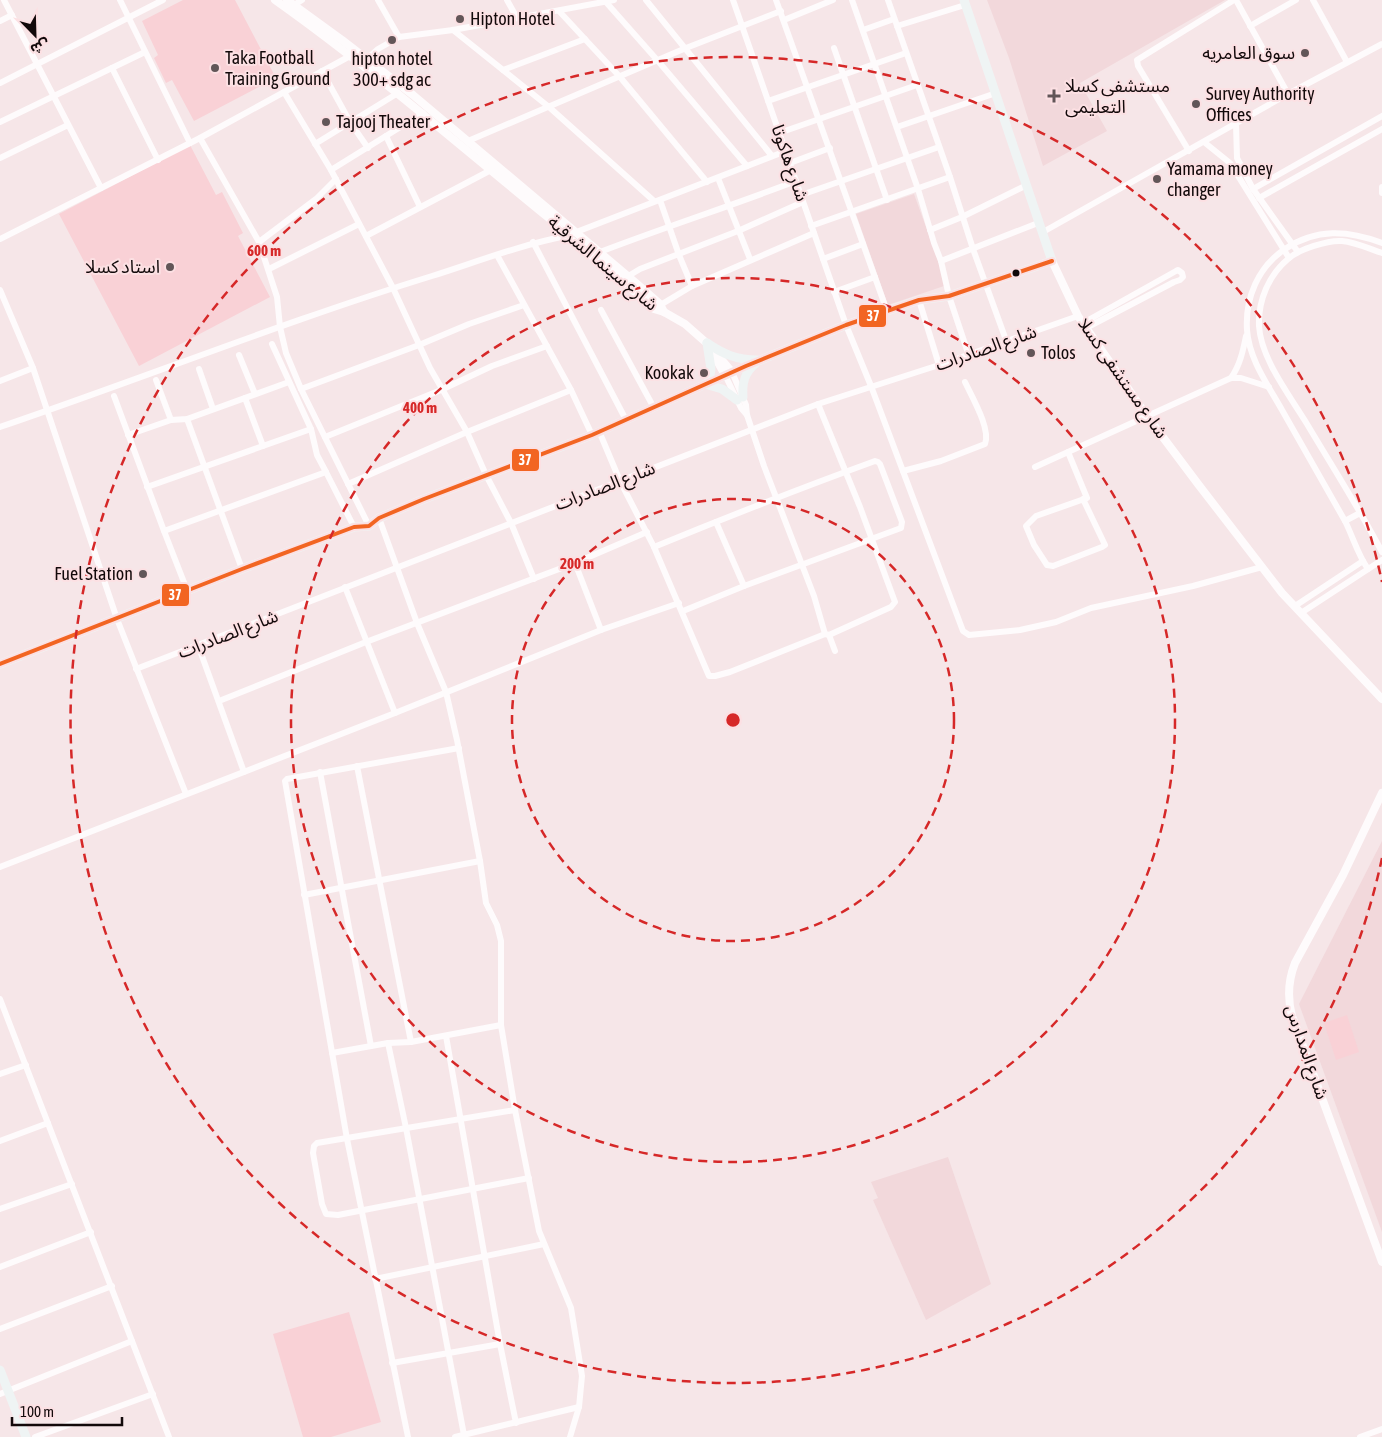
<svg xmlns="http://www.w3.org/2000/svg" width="1382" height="1437" font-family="'Asap Condensed','Noto Sans Arabic',sans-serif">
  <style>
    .built { fill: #f2d8db }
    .green { fill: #f9d1d6 }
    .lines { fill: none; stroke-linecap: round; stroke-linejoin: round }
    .minor { stroke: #fefbfc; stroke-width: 6 }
    .tertiary { stroke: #fefbfc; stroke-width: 8 }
    .secondary { stroke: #eff4f4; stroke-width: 9 }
    .bus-1-casing { stroke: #fce0e3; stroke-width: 8 }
    .bus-1 { stroke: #f26522; stroke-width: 4 }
    .ring { fill: none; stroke: #d62828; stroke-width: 2.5; stroke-dasharray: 9 6 }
    .poi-dot { fill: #625658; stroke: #fce0e3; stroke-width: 2 }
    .bus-dot { fill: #12090a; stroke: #fce0e3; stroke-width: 2 }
    .labels { text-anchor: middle; stroke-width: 4; stroke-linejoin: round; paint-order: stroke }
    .poi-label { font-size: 18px; fill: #12090a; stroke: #fce0e3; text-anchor: start }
    .street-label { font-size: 18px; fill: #12090a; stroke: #fce0e3 }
    .centre { fill: #d62828; stroke: #fce0e3; stroke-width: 2.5 }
    .ring-label { font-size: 15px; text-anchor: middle; font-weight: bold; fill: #d62828; stroke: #fce0e3; stroke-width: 4; stroke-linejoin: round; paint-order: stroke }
    .line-badge { stroke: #fce0e3; stroke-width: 2 }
    .badge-label { font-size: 14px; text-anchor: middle; font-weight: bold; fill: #fff }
  </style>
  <rect width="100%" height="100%" fill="#f6e6e8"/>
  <g class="built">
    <polygon points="987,0 1225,0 1080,83 1107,131 1043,166 1009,58"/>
    <polygon points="914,194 947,285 888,305 856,214"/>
    <polygon points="1382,841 1382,1232 1299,1004"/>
    <polygon points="948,1157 991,1284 926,1320 873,1200 878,1198 871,1182"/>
  </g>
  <g class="green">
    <polygon points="183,0 235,0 276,78 194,121 172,80 166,83 154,58 158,55 142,21"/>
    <polygon points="190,145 216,195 222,192 243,233 238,236 270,297 139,366 59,214"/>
    <polygon points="1347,1015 1359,1052 1336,1060 1324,1023"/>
    <polygon points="349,1312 381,1422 331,1437 303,1437 273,1334"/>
  </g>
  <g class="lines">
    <g class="minor">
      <polyline points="4,0 101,188"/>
      <polyline points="120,0 190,143"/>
      <polyline points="378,0 399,37"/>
      <polyline points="507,0 517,18"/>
      <polyline points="646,0 772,156"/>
      <polyline points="733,0 846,325 871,386 963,631 969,635 1020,630 1056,622 1091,608 1193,586 1262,567"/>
      <polyline points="776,0 887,311"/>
      <polyline points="852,0 918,189 934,243 941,261 949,296 968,353"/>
      <polyline points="888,0 950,177 973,249 1006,340"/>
      <polyline points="1236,0 1288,94"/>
      <polyline points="1313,0 1347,62"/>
      <polyline points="605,1 658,61 747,166"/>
      <polyline points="294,5 302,0"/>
      <polyline points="559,11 620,77 707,182"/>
      <polyline points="784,20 833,0"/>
      <polyline points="0,21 12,15"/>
      <polyline points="897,26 965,5"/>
      <polyline points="1250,26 1296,0"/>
      <polyline points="453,30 549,107 654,201"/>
      <polyline points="863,30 894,19"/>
      <polyline points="834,48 887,200"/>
      <polyline points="367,59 378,49 399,37 453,30 614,0"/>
      <polyline points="112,68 158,160"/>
      <polyline points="503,70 585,39"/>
      <polyline points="322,71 350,122 368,148"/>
      <polyline points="0,83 163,0"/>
      <polyline points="284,92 331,170 393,288 430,368 467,432 486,475 511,523 534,579"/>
      <polyline points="768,101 906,53"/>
      <polyline points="0,122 145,52"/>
      <polyline points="1236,124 1237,158 1253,189 1298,252"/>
      <polyline points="897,127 996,93"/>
      <polyline points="779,133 917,85"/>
      <polyline points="386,136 420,207"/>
      <polyline points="200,138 259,242 277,297 280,327 286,353 301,389 369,526"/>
      <polyline points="468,141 686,48 781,11"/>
      <polyline points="1204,142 1230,163 1289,258"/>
      <polyline points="315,144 398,93"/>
      <polyline points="1189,151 1138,66 1137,60 1234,0"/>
      <polyline points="0,158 68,125"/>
      <polyline points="790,163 830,148"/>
      <polyline points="331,170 423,113"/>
      <polyline points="718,178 750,259"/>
      <polyline points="1382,187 1382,193"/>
      <polyline points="1253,189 1382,116"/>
      <polyline points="801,195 939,147"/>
      <polyline points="1259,198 1382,129"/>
      <polyline points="660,200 679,255 692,286"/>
      <polyline points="811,226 950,177"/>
      <polyline points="930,230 962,217 1027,185"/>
      <polyline points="1043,232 1288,94 1382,44"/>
      <polyline points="366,236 491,170"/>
      <polyline points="0,239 200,138 350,56"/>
      <polyline points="259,242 316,199 336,179"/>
      <polyline points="533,242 626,420"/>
      <path d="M600,252C665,227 731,206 796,181"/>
      <path d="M1382,253C1370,249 1355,242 1342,241C1328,240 1299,249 1288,259C1269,275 1258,300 1259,326C1261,359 1290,396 1307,424C1332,466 1359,508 1382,552"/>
      <polyline points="497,255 571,390 592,435"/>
      <polyline points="823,259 863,244"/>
      <polyline points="941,261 1038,223"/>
      <polyline points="269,269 359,224"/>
      <polyline points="625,278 640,269 738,231 803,202"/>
      <polyline points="0,290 33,368 117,619 186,794"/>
      <polyline points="834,292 875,277"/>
      <polyline points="919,300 939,365"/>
      <polyline points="657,307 692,286 814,233"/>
      <polyline points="601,310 654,408"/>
      <polyline points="1083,323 1176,271 1178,270 1182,273 1183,277 1180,280 1174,282 1086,328"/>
      <polyline points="239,355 255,394"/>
      <polyline points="199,369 213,409"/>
      <polyline points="732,372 746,405 747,415 764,466 814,596 825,634 829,635 835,651"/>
      <polyline points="725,375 741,408 747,415"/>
      <path d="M1231,378C1240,365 1243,351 1246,336"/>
      <polyline points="156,380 171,420"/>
      <polyline points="0,381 33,368"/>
      <polyline points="301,389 419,345 469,324 524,305"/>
      <polyline points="114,396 164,531 326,472 317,455 311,429 272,344"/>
      <polyline points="245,398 263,446"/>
      <polyline points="818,404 860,507 895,602 891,607 829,635"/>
      <polyline points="187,419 242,569"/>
      <path d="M0,427C144,378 286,321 432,276C476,262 520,245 566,236L786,151"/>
      <polyline points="599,431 620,481 654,547 709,676 715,676 730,672 825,634"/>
      <polyline points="128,435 171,420 187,419 289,382"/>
      <polyline points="325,437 441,390 492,366 547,346"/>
      <polyline points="1068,452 1087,498 1083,499 1105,545 1102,547 1053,566 1047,565 1034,545 1026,526 1036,516 1087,498"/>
      <polyline points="1035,467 1231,378 1241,378 1269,387"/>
      <path d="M903,471L941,461L985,444C991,429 972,397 965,382"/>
      <polyline points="326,472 354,527"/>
      <polyline points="348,484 467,432 571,390"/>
      <polyline points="147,487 311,429"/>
      <polyline points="379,518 417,623 446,692 457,740 480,861 486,903 497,925 501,941 501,1025 515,1110 539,1231 571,1308 582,1376 579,1407 570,1437"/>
      <polyline points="1345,521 1360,513"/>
      <polyline points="716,522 744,586"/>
      <polyline points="164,531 187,590"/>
      <path d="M654,547C727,517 801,488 875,461L878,462L880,464L902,522L901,528L744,586L683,611"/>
      <polyline points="575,563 601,630"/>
      <path d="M1368,569C1358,555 1353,537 1345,521C1324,484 1303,447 1282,410C1268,385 1249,359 1247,330C1245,298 1258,267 1285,249C1316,228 1348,230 1382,243"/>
      <polyline points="345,587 395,713"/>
      <polyline points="1295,606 1363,561"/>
      <polyline points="1301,613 1382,560"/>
      <polyline points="198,645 244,772"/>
      <polyline points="136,669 818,404 939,365 1078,316"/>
      <polyline points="219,701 366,642 575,563 647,532"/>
      <polyline points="357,766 411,1042"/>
      <polyline points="320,772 371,1046"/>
      <polyline points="0,867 395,713 601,630 679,603"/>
      <polyline points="304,895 480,861"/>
      <polyline points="0,999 169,1437"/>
      <polyline points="446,1036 500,1344 516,1423"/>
      <polyline points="388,1043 406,1128 464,1435"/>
      <polyline points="332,1053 388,1043 411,1042 501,1025"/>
      <polyline points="0,1074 26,1065"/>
      <polyline points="515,1110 317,1143 314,1146 313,1153 322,1204 326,1214 338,1215 529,1178"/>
      <polyline points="0,1141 48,1123"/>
      <polyline points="0,1209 72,1184"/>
      <polyline points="0,1267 91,1232"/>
      <polyline points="375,1279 544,1244"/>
      <polyline points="0,1329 112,1286"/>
      <polyline points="392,1363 500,1344"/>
      <polyline points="0,1394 132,1341"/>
      <polyline points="35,1437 153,1394"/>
      <polyline points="408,1437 347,1139 285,781 287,779 459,748"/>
      <polyline points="455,1437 579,1407"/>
      <polyline points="1360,1437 1382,1429"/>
    </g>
    <g class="tertiary">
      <path d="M275,0C371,68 459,145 550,219L566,236L609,269L654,309L664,312L685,324L710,346L732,372"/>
      <polyline points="287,0 342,40 413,95 636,283 660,304 664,312"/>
      <polyline points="1052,261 1078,316 1147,416 1198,484 1282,593 1382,699"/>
      <polyline points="715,357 725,375"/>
      <path d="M1382,793L1343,875L1295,963C1288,981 1287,997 1292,1016L1382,1262"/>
    </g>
    <g class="secondary">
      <path d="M707,343C723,354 737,360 757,360"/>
      <polyline points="707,343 711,369 709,382"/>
      <polyline points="705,384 722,389 737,400"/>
      <path d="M743,397C742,384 744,373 755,364"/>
      <polyline points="0,664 242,569 354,527 369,526 379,518 424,499 592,435 746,366 846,325 919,300 949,296 1052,261 964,0"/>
      <polyline points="0,1370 26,1437"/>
    </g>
    <defs>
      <polyline id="bus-1" points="0,664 242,569 354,527 369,526 379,518 424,499 592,435 746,366 846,325 919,300 949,296 1052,261"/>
    </defs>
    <use href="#bus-1" class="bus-1-casing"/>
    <use href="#bus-1" class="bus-1"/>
  </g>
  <g class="ring">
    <circle cx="733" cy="720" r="221"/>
    <circle cx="733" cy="720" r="442"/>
    <path d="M1382 858A663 663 0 1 1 1382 582"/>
  </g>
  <g class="poi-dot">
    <circle cx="460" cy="19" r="5"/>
    <circle cx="392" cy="40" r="5"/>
    <circle cx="1305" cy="53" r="5"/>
    <circle cx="215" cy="68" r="5"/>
    <path d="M1051.5 88.5h5v5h5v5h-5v5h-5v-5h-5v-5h5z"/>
    <circle cx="1196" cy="104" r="5"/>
    <circle cx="326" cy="122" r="5"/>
    <circle cx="1157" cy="179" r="5"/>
    <circle cx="170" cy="267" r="5"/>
    <circle cx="1031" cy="353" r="5"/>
    <circle cx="704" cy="373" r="5"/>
    <circle cx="143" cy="574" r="5"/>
  </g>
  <circle class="bus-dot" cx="1016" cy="273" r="4.5"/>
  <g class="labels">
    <g class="poi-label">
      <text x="470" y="25">Hipton Hotel</text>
      <text x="1295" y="59" text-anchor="end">سوق العامريه</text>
      <text x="225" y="64">Taka Football<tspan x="225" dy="21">Training Ground</tspan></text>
      <text x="392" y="65" text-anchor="middle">hipton hotel<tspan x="392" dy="21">300+ sdg ac</tspan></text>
      <text x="1065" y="92">مستشفى كسلا<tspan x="1065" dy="21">التعليمى</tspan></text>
      <text x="1206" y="100">Survey Authority<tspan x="1206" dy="21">Offices</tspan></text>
      <text x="336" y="128">Tajooj Theater</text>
      <text x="1167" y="175">Yamama money<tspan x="1167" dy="21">changer</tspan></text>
      <text x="160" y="273" text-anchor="end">استاد كسلا</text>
      <text x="1041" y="359">Tolos</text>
      <text x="694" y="379" text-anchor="end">Kookak</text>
      <text x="133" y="580" text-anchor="end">Fuel Station</text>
    </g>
    <g class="street-label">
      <text transform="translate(790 163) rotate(71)" y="6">شارع هاكوتا</text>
      <text transform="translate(603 263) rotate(40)" y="6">شارع سينما الشرقية</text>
      <text transform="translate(986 348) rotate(-19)" y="6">شارع الصادرات</text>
      <text transform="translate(1123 378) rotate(55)" y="6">شارع مستشفى كسلا</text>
      <text transform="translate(605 486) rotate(-21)" y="6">شارع الصادرات</text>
      <text transform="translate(228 634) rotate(-21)" y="6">شارع الصادرات</text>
      <text transform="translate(1307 1052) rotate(71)" y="6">شارع المدارس</text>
    </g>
  </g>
  <circle cx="733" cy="720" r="8" class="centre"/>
  <g class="ring-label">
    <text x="264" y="256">600 m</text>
    <text x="420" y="413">400 m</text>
    <text x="577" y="569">200 m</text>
  </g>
  <g class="line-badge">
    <rect x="858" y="304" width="29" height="24" rx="5" fill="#f26522"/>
    <rect x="511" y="448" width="29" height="24" rx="5" fill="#f26522"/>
    <rect x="161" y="583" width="29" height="24" rx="5" fill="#f26522"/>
  </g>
  <g class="badge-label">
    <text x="873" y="321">37</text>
    <text x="525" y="465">37</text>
    <text x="175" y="600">37</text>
  </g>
  <g transform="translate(35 35) rotate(157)" stroke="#fce0e3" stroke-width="4" paint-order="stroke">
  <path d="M0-4L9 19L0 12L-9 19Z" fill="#12090a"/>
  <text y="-8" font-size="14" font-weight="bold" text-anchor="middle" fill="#12090a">ش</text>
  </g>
  <path d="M12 1417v8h110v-8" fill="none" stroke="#12090a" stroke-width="2.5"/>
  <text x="20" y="1417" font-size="15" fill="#12090a" stroke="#fce0e3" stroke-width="4" paint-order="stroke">100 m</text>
</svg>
